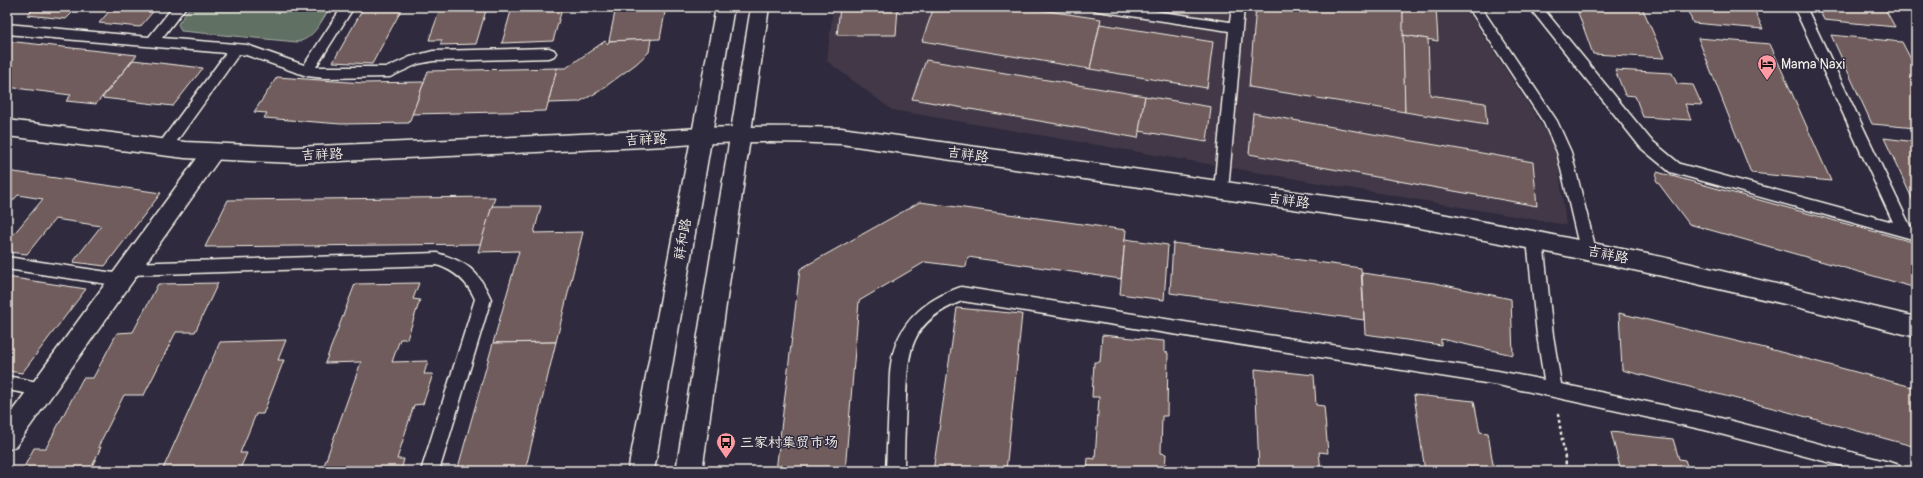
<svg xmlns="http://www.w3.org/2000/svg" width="1923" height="478" font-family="Pangolin,'LXGW WenKai TC',sans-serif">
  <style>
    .built { fill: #423946 }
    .green { fill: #616f64; stroke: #aab0a6 }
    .building { fill: #6f5c5c; stroke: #f4f1e8 }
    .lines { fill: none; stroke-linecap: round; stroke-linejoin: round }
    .service-casing { stroke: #f4f1e8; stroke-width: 3 }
    .minor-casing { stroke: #f4f1e8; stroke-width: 3 }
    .tertiary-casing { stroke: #f4f1e8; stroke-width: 3 }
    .secondary-casing { stroke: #f4f1e8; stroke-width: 3 }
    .path { stroke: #f4f1e8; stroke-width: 2.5; stroke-dasharray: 3 3; stroke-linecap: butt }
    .service { fill: #2f2a3d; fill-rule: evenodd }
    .minor { fill: #2f2a3d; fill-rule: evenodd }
    .tertiary { fill: #2f2a3d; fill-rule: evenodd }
    .secondary { fill: #2f2a3d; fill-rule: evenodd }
    .labels { text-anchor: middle; stroke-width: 3; stroke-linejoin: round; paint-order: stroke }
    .poi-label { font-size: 14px; fill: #f4f1e8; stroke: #2f2a3d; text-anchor: start }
    .street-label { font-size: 14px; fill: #f4f1e8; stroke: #2f2a3d }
  </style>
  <rect width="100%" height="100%" fill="#2f2a3d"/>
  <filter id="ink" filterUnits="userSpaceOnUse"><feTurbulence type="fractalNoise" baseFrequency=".025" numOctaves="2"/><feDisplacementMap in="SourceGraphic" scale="8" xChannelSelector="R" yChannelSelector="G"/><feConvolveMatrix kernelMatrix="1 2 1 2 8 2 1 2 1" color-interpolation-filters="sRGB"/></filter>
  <g filter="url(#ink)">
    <polygon class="built" points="833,7 1465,7 1556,147 1566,225 892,110 827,61"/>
    <path class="green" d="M190,7H330V8C321,21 314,39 297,42L181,31L178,24Z"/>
    <g class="building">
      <polygon points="35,7 78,7 66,19 27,15"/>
      <polygon points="113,7 157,7 140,27 99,23"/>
      <polygon points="364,7 403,7 372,64 333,62"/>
      <polygon points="441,7 487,7 476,44 440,45 442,40 429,40"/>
      <polygon points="616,7 666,7 660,39 609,41"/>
      <polygon points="840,7 898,7 896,35 837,35"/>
      <polygon points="934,7 1021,7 1101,19 1090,69 922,41"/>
      <polygon points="1256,7 1403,7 1405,112 1249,87"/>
      <polygon points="1403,7 1436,7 1438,41 1403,35"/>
      <polygon points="1576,7 1642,7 1664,58 1593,54"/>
      <polygon points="1686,7 1753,7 1763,29 1693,23"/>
      <polygon points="1818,7 1884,7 1895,27 1824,20"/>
      <polygon points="562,9 553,41 502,43 511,11"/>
      <polygon points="1100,24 1213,42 1207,88 1090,69"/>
      <polygon points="1403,35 1428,39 1430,95 1485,103 1487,125 1405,112"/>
      <polygon points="1831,35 1902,42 1916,69 1916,128 1872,124"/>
      <polygon points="1698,38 1770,44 1831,181 1751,173"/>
      <polygon points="651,39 649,52 636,64 598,92 579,102 548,103 557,68 566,68 605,41 608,44 609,41"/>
      <polygon points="7,41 137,55 96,104 66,101 71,95 7,87"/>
      <polygon points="133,60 203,68 173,106 102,98"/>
      <polygon points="926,60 1145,96 1138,138 912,99"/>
      <polygon points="557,68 546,111 412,114 428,71"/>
      <polygon points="1615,70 1672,73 1677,84 1693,85 1702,105 1685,104 1691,120 1643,117 1635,96 1625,95"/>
      <polygon points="277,77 363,83 424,82 409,123 341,124 264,118 267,113 254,112"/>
      <polygon points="1145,96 1211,107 1207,142 1139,131"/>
      <polygon points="1253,113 1533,162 1537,206 1249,154"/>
      <polygon points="1884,138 1916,142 1916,207"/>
      <polygon points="7,171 161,193 105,266 73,262 101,226 55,219 27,254 7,252 7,242 43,199 18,195 7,207"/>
      <polygon points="1657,172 1916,243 1916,288 1689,224 1656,180"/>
      <polygon points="495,197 481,244 205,247 228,200"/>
      <polygon points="920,202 1126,230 1121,279 968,257 966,267 925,262 859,301 845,471 776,471 800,269"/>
      <polygon points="492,206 541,206 534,233 583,232 556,342 493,343 519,251 478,252"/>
      <polygon points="1125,239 1168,245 1164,300 1120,294"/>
      <polygon points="1173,243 1361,268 1364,320 1170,293"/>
      <polygon points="1362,273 1435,283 1511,299 1513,355 1441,339 1441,345 1365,334"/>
      <polygon points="7,277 86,289 22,373 7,371"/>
      <polygon points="218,283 195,332 176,332 144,395 124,395 98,447 101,447 90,471 22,471 34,448 46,448 83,378 93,378 117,333 133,332 158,284"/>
      <polygon points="419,283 413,299 420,300 407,339 400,339 392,362 428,361 424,374 433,374 423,404 414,405 397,459 404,459 401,471 322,471 361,362 325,363 355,284"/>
      <polygon points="957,308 1022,314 1006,471 933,471"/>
      <polygon points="1619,313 1773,350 1916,388 1916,447 1781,410 1622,370"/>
      <polygon points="1102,335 1164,341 1164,352 1168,353 1167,416 1162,416 1161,453 1166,454 1165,471 1087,471 1088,458 1095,459 1099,397 1092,397 1094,362 1100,362"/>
      <polygon points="286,340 278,360 284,360 263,414 256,414 240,453 247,453 239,471 162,471 220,342"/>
      <polygon points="556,342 525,471 457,471 493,343"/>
      <polygon points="1255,369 1314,375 1316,405 1324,406 1328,453 1319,452 1321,471 1259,471"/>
      <polygon points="1414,395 1474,401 1480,432 1488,433 1494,471 1425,471"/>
      <polygon points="1611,432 1673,439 1679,459 1685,460 1689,471 1621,471"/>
    </g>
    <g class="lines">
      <defs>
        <g id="service">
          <polygon points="173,7 186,7 162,38 247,45 304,65 342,7 354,7 316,67 388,67 410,57 433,51 549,48 554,50 556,53 554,56 549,58 433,61 418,64 390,77 324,78 307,76 246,55 239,54 169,152 164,153 159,152 157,148 159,144 226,53 7,34 7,24 149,37"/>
          <polygon points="1092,7 1128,7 1230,22 1232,7 1244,7 1228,190 1226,194 1221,196 1216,194 1214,190 1229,31 1098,11 1094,10"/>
          <polygon points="1468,7 1481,7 1557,121 1571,152 1596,250 1593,254 1588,256 1583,254 1580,250 1557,152 1544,123"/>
          <polygon points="1529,7 1542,7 1651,140 1680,164 1893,222 1794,7 1806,7 1910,226 1916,228 1916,240 1670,172 1641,148"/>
          <path d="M1535,234L1540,236L1543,240L1553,335L1561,384L1705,414L1893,463L1899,465L1902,471H1862L1705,430L1498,385L962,301C909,322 908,351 906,401C905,424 904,448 904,471H886C887,448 888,424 889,401C890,389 889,376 891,364C897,323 924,300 961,287L1498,371L1544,380L1537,335L1527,240L1530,236Z"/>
          <path d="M437,253C467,262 478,270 491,299L439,471H421L475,299C467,281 455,271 437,265L129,275L124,274L121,269L124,264L129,263Z"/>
          <polygon points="7,257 121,274 126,275 129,280 126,285 121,286 7,269"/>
          <polygon points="7,376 48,384 50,389 48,394 42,396 7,390"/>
        </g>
        <polygon id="minor" points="213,144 220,146 223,152 220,158 16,446 7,450 7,418 206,146"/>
        <path id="tertiary" d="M7,120L185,142L295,147L667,130C725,126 782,126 841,128L1404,207L1533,231L1662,257L1916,317V337L1789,305L1662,276L1533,249L1404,225L841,144C782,141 725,141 667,146L295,163L185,158L7,136Z"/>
        <g id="secondary">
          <polygon points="716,7 734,7 654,471 628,471"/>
          <polygon points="751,7 769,7 702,471 676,471"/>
        </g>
      </defs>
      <use href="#service" class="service-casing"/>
      <use href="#minor" class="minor-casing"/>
      <use href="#tertiary" class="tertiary-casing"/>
      <use href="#secondary" class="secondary-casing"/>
      <polyline class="path" points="1558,414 1567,471"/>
      <use href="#service" class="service"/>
      <use href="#minor" class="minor"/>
      <use href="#tertiary" class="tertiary"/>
      <use href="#secondary" class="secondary"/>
    </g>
  </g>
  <defs>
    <symbol id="hotel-pin" viewBox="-11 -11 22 30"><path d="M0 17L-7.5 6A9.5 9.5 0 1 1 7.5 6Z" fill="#ff9aa2" stroke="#2f2a3d"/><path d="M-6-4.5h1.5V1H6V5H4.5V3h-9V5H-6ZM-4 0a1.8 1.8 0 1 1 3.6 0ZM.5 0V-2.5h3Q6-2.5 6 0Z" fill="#111"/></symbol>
    <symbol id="bus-pin" viewBox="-11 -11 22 30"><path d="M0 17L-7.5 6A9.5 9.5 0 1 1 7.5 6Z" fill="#ff9aa2" stroke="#2f2a3d"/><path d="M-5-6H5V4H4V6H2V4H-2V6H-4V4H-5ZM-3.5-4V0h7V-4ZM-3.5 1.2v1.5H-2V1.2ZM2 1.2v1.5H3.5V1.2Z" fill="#111"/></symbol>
  </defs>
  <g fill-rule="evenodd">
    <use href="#hotel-pin" x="1756" y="53" width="22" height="30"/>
    <use href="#bus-pin" x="715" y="431" width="22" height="30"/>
  </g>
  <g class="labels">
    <g class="poi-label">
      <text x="1781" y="69">Mama Naxi</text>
      <text x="740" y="447">三家村集贸市场</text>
    </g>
    <g class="street-label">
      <text transform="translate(646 139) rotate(-3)" y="5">吉祥路</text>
      <text transform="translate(322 154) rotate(-2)" y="5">吉祥路</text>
      <text transform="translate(968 154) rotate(8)" y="5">吉祥路</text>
      <text transform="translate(1289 200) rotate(8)" y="5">吉祥路</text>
      <text transform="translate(682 239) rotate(-80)" y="5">祥和路</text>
      <text transform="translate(1608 254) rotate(12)" y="5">吉祥路</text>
    </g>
  </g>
  <rect width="1923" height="478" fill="none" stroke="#2f2a3d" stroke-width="24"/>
  <rect x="12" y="12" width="1899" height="454" fill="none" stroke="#f4f1e8" stroke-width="1.5" filter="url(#ink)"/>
</svg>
